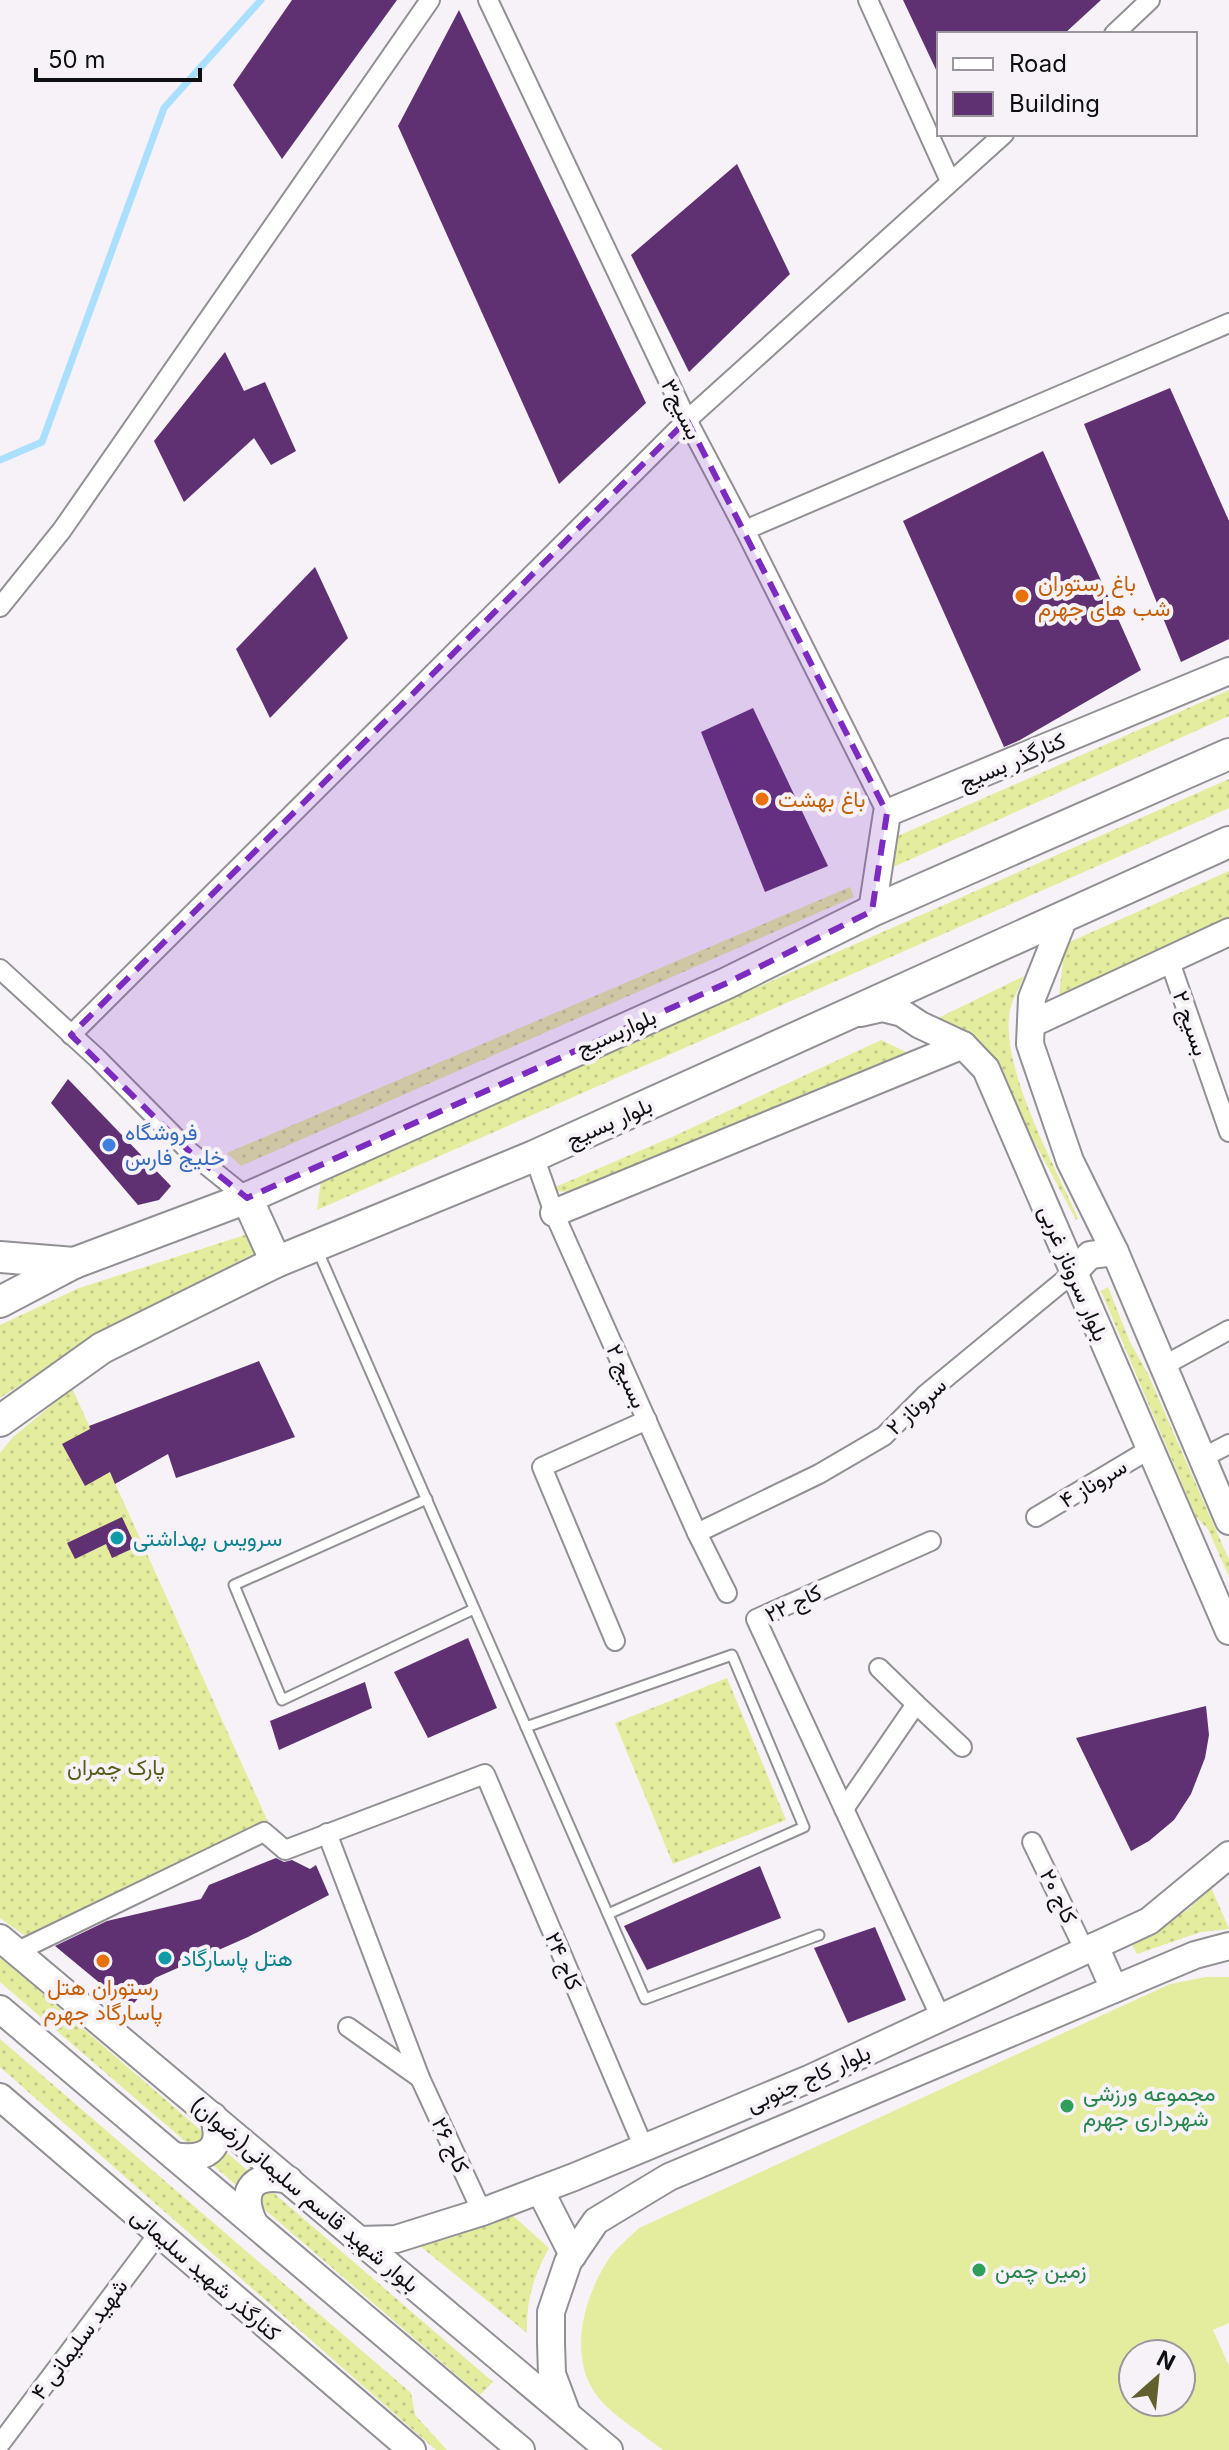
<svg xmlns="http://www.w3.org/2000/svg" width="1229" height="2450" font-family="Inter,Vazirmatn,sans-serif">
  <style>
    .grass { fill: url(#grass-dots) }
    .garden { fill: #e4ed9e; fill-rule: evenodd }
    .lines { fill: none; stroke-linecap: round; stroke-linejoin: round }
    .stream { stroke: #aadfff; stroke-width: 7 }
    .building { fill: #5f3072 }
    .lane-casing { stroke: #939095; stroke-width: 13 }
    .street-casing { stroke: #939095; stroke-width: 22 }
    .secondary-casing { stroke: #939095; stroke-width: 30 }
    .primary-casing { stroke: #939095; stroke-width: 34 }
    .lane { stroke: #fff; stroke-width: 9 }
    .street { stroke: #fff; stroke-width: 18 }
    .secondary { stroke: #fff; stroke-width: 26 }
    .primary { stroke: #fff; stroke-width: 30 }
    .marked { fill: #7b2cbf; fill-opacity: 0.2; stroke: #7b2cbf; stroke-width: 6; stroke-dasharray: 16 10; stroke-linejoin: round }
    .food-dot { fill: #e8710a; stroke: #f6f2f8; stroke-width: 3 }
    .shop-dot { fill: #3f7fe0; stroke: #f6f2f8; stroke-width: 3 }
    .culture-dot { fill: #0f9aa8; stroke: #f6f2f8; stroke-width: 3 }
    .leisure-dot { fill: #2e9e5b; stroke: #f6f2f8; stroke-width: 3 }
    .labels { text-anchor: middle; stroke-width: 8; stroke-linejoin: round; paint-order: stroke }
    .street-label { font-size: 22px; fill: #100f11; stroke: #f6f2f8 }
    .food-label { font-size: 22px; fill: #c56008; stroke: #f6f2f8; text-anchor: start }
    .shop-label { font-size: 22px; fill: #366cbe; stroke: #f6f2f8; text-anchor: start }
    .culture-label { font-size: 22px; fill: #0d838f; stroke: #f6f2f8; text-anchor: start }
    .park-label { font-size: 22px; fill: #575c19; stroke: #f6f2f8 }
    .leisure-label { font-size: 22px; fill: #27864d; stroke: #f6f2f8; text-anchor: start }
  </style>
  <defs>
    <pattern id="grass-dots" width="8" height="8" patternUnits="userSpaceOnUse" patternTransform="scale(2)"><rect width="8" height="8" fill="#e4ed9e"/><path d="M2 2h.1M6 6h.1" fill="none" stroke="#c3ca87" stroke-width="1.8" stroke-linecap="round"/></pattern>
  </defs>
  <rect width="100%" height="100%" fill="#f6f2f8"/>
  <g class="grass">
    <polygon points="1229,690 1229,716 889,869 898,836"/>
    <polygon points="1229,779 1229,808 317,1210 321,1180"/>
    <polygon points="1229,871 1229,917 1059,995 1065,944"/>
    <polygon points="850,887 854,897 241,1166 227,1153"/>
    <path d="M1024,976C1020,987 1012,999 1010,1010C999,1066 1055,1166 1078,1218L1076,1220L1011,1098L924,1025Z"/>
    <polygon points="881,1040 929,1063 611,1193 546,1191 672,1137"/>
    <polygon points="248,1234 257,1252 104,1331 0,1398 0,1325 79,1288"/>
    <polygon points="1108,1287 1130,1342 1148,1374 1229,1560 1229,1577 1208,1529 1196,1517 1101,1291"/>
    <polygon points="72,1388 269,1824 28,1938 0,1918 0,1453 12,1438"/>
    <polygon points="727,1678 786,1820 673,1864 615,1723"/>
    <polygon points="1211,1887 1229,1929 1201,1932 1137,1954 1131,1943 1189,1909"/>
    <polygon points="0,1957 493,2382 480,2395 0,1982"/>
    <polygon points="0,2039 411,2393 415,2415 447,2450 436,2450 0,2067"/>
    <path d="M510,2213L549,2248C533,2277 526,2301 527,2333L420,2246C452,2239 481,2228 510,2213Z"/>
  </g>
  <path class="garden" d="M1206,1977H1229V2323L1213,2330L1229,2366V2450H663C644,2435 621,2421 604,2404C565,2364 582,2301 608,2260C616,2248 629,2238 639,2228L1170,1984ZM1133,2354H1181V2402H1133Z"/>
  <g class="lines">
    <polyline class="stream" points="0,460 42,442 164,108 261,0"/>
  </g>
  <g class="building">
    <polygon points="292,0 397,0 282,159 233,85"/>
    <polygon points="903,0 1101,0 1064,34 939,34 939,76"/>
    <polygon points="459,10 646,403 559,484 398,126"/>
    <polygon points="737,164 790,274 689,372 631,255"/>
    <polygon points="225,352 244,391 265,382 296,451 271,465 254,438 184,502 154,441"/>
    <polygon points="1170,388 1229,521 1229,639 1181,662 1084,424"/>
    <polygon points="1043,451 1141,670 1020,740 1004,747 903,521"/>
    <polygon points="315,567 348,638 270,718 236,649"/>
    <polygon points="753,708 828,866 765,892 701,732"/>
    <polygon points="68,1079 171,1186 159,1200 138,1205 51,1103"/>
    <polygon points="259,1361 295,1437 176,1478 168,1454 115,1484 110,1472 85,1486 62,1444 90,1429 89,1426"/>
    <polygon points="122,1517 136,1547 112,1558 106,1544 75,1559 67,1543"/>
    <polygon points="468,1638 497,1708 428,1738 394,1672"/>
    <polygon points="365,1682 372,1708 279,1750 270,1721"/>
    <polygon points="1206,1706 1209,1735 1205,1758 1191,1794 1174,1820 1149,1841 1131,1851 1076,1738"/>
    <polygon points="276,1858 284,1862 292,1860 310,1869 316,1865 329,1895 248,1937 155,1978 130,2008 55,1946 107,1921 201,1899 209,1885"/>
    <polygon points="760,1866 781,1918 647,1970 624,1926"/>
    <polygon points="875,1927 906,2000 848,2023 814,1948"/>
  </g>
  <g class="lines">
    <defs>
      <g id="lane">
        <polyline points="317,1249 645,1999 819,1935"/>
        <polyline points="427,1499 234,1585 282,1700 474,1609"/>
        <polyline points="526,1727 732,1655 804,1827 608,1914"/>
      </g>
      <g id="street">
        <polyline points="488,0 687,420 745,530 887,813"/>
        <polyline points="868,0 950,181"/>
        <polyline points="1114,34 1150,0"/>
        <polyline points="745,530 1229,323"/>
        <polyline points="0,607 62,530 430,0"/>
        <polyline points="1169,959 1229,1132"/>
        <polyline points="0,969 97,1058 190,1152 247,1198"/>
        <polyline points="71,1035 687,420 1004,134"/>
        <polyline points="534,1156 554,1213 697,1533 727,1593"/>
        <polyline points="1165,1365 1229,1330"/>
        <polyline points="1204,1457 1229,1444"/>
        <polyline points="1036,1517 1150,1449"/>
        <polyline points="697,1533 819,1474 884,1436 925,1395 1074,1272"/>
        <polyline points="931,1541 756,1619 941,2018"/>
        <polyline points="615,1641 542,1467 647,1420"/>
        <polyline points="916,1704 962,1747"/>
        <polyline points="844,1809 916,1704 879,1668"/>
        <polyline points="327,1833 420,2078 482,2212"/>
        <polyline points="1032,1842 1085,1951"/>
        <polyline points="16,1952 264,1832 285,1850 485,1774 644,2148"/>
        <polyline points="348,2027 420,2078"/>
        <polyline points="0,2444 159,2233"/>
      </g>
      <g id="secondary">
        <polyline points="872,911 887,813 1229,671"/>
        <polyline points="1065,915 1032,998 1030,1044 1070,1161 1115,1252 1229,1521"/>
        <polyline points="860,1013 882,1008 902,1013 920,1025 963,1045 986,1069 1229,1631"/>
        <polyline points="1031,1024 1229,932"/>
        <polyline points="554,1213 963,1045"/>
        <polyline points="1074,1272 1090,1255 1115,1252"/>
        <polyline points="0,1938 609,2450"/>
        <polyline points="1095,1946 1114,1989"/>
        <polyline points="0,2009 521,2450"/>
        <polyline points="0,2097 412,2450"/>
        <path d="M174,2156C205,2161 225,2150 213,2116"/>
        <polyline points="540,2190 573,2255"/>
        <path d="M253,2221C238,2188 256,2172 289,2180"/>
        <polyline points="359,2240 396,2239 482,2212 574,2177 811,2078 1149,1921 1229,1855"/>
        <polyline points="567,2414 552,2374 551,2343 551,2312 568,2262 596,2221 669,2177 1195,1955 1229,1946"/>
      </g>
      <g id="primary">
        <polyline points="247,1198 276,1262"/>
        <polyline points="0,1257 74,1263"/>
        <polyline points="0,1302 74,1263 247,1198 727,983 872,911 1229,754"/>
        <polyline points="0,1421 102,1348 276,1262 534,1156 1229,842"/>
      </g>
    </defs>
    <use href="#lane" class="lane-casing"/>
    <use href="#street" class="street-casing"/>
    <use href="#secondary" class="secondary-casing"/>
    <use href="#primary" class="primary-casing"/>
    <use href="#lane" class="lane"/>
    <use href="#street" class="street"/>
    <use href="#secondary" class="secondary"/>
    <use href="#primary" class="primary"/>
  </g>
  <path class="marked" d="M687,420L887,813L872,911L727,983L247,1198L190,1152L71,1035Z"/>
  <g class="food-dot">
    <circle cx="1022" cy="596" r="8"/>
    <circle cx="762" cy="799" r="8"/>
    <circle cx="103" cy="1961" r="8"/>
  </g>
  <circle class="shop-dot" cx="109" cy="1145" r="8"/>
  <g class="culture-dot">
    <circle cx="117" cy="1538" r="8"/>
    <circle cx="165" cy="1958" r="8"/>
  </g>
  <g class="leisure-dot">
    <circle cx="1067" cy="2106" r="8"/>
    <circle cx="979" cy="2270" r="8"/>
  </g>
  <g class="labels">
    <g class="street-label">
      <text transform="translate(682 409) rotate(64)" y="8">بسیج۳</text>
      <text transform="translate(1012 761) rotate(-23)" y="8">کنارگذر بسیج</text>
      <text transform="translate(1191 1023) rotate(71)" y="8">بسیج ۲</text>
      <text transform="translate(616 1032) rotate(-24)" y="8">بلواربسیج</text>
      <text transform="translate(609 1122) rotate(-24)" y="8">بلوار بسیج</text>
      <text transform="translate(1074 1273) rotate(67)" y="8">بلوار سروناز غربی</text>
      <text transform="translate(627 1376) rotate(66)" y="8">بسیج ۲</text>
      <text transform="translate(916 1406) rotate(-43)" y="8">سروناز ۲</text>
      <text transform="translate(1093 1483) rotate(-31)" y="8">سروناز ۴</text>
      <text transform="translate(793 1603) rotate(-25)" y="8">کاج ۲۲</text>
      <text transform="translate(1059 1896) rotate(64)" y="8">کاج ۲۰</text>
      <text transform="translate(564 1961) rotate(67)" y="8">کاج ۲۴</text>
      <text transform="translate(808 2078) rotate(-24)" y="8">بلوار کاج جنوبی</text>
      <text transform="translate(451 2145) rotate(65)" y="8">کاج ۲۶</text>
      <text transform="translate(305 2194) rotate(40)" y="8">بلوار شهید قاسم سلیمانی(رضوان)</text>
      <text transform="translate(206 2274) rotate(41)" y="8">کنارگذر شهید سلیمانی</text>
      <text transform="translate(79 2339) rotate(-53)" y="8">شهید سلیمانی ۴</text>
    </g>
    <g class="food-label">
      <text x="1038" y="591">باغ رستوران<tspan x="1038" dy="25">شب های جهرم</tspan></text>
      <text x="778" y="807">باغ بهشت</text>
      <text x="103" y="1995" text-anchor="middle">رستوران هتل<tspan x="103" dy="25">پاسارگاد جهرم</tspan></text>
    </g>
    <g class="shop-label">
      <text x="125" y="1140">فروشگاه<tspan x="125" dy="25">خلیج فارس</tspan></text>
    </g>
    <g class="culture-label">
      <text x="133" y="1546">سرویس بهداشتی</text>
      <text x="181" y="1966">هتل پاسارگاد</text>
    </g>
    <g class="park-label">
      <text x="116" y="1775">پارک چمران</text>
    </g>
    <g class="leisure-label">
      <text x="1083" y="2101">مجموعه ورزشی<tspan x="1083" dy="25">شهرداری جهرم</tspan></text>
      <text x="995" y="2278">زمین چمن</text>
    </g>
  </g>
  <rect x="937" y="32" width="260" height="104" fill="#f6f2f8" stroke="#9a979c" stroke-width="2"/>
  <rect x="953" y="58" width="40" height="12" fill="#ffffff" stroke="#9a979c" stroke-width="2"/>
  <text x="1009" y="72" font-size="24" fill="#100f11">Road</text>
  <rect x="953" y="92" width="40" height="24" fill="#5f3072" stroke="#9a979c" stroke-width="2"/>
  <text x="1009" y="112" font-size="24" fill="#100f11">Building</text>
  <g transform="translate(1157 2378) rotate(27)"><circle r="38" fill="#f6f2f8" stroke="#9a979c" stroke-width="2"/>
  <path d="M0-6L14 30L0 20L-14 30Z" fill="#62612e"/>
  <text y="-12" font-size="22" font-weight="bold" text-anchor="middle" fill="#100f11">N</text>
  </g>
  <path d="M36 68v12h164v-12" fill="none" stroke="#100f11" stroke-width="4"/>
  <text x="48" y="68" font-size="24" fill="#100f11" stroke="#f6f2f8" stroke-width="6" paint-order="stroke">50 m</text>
</svg>
